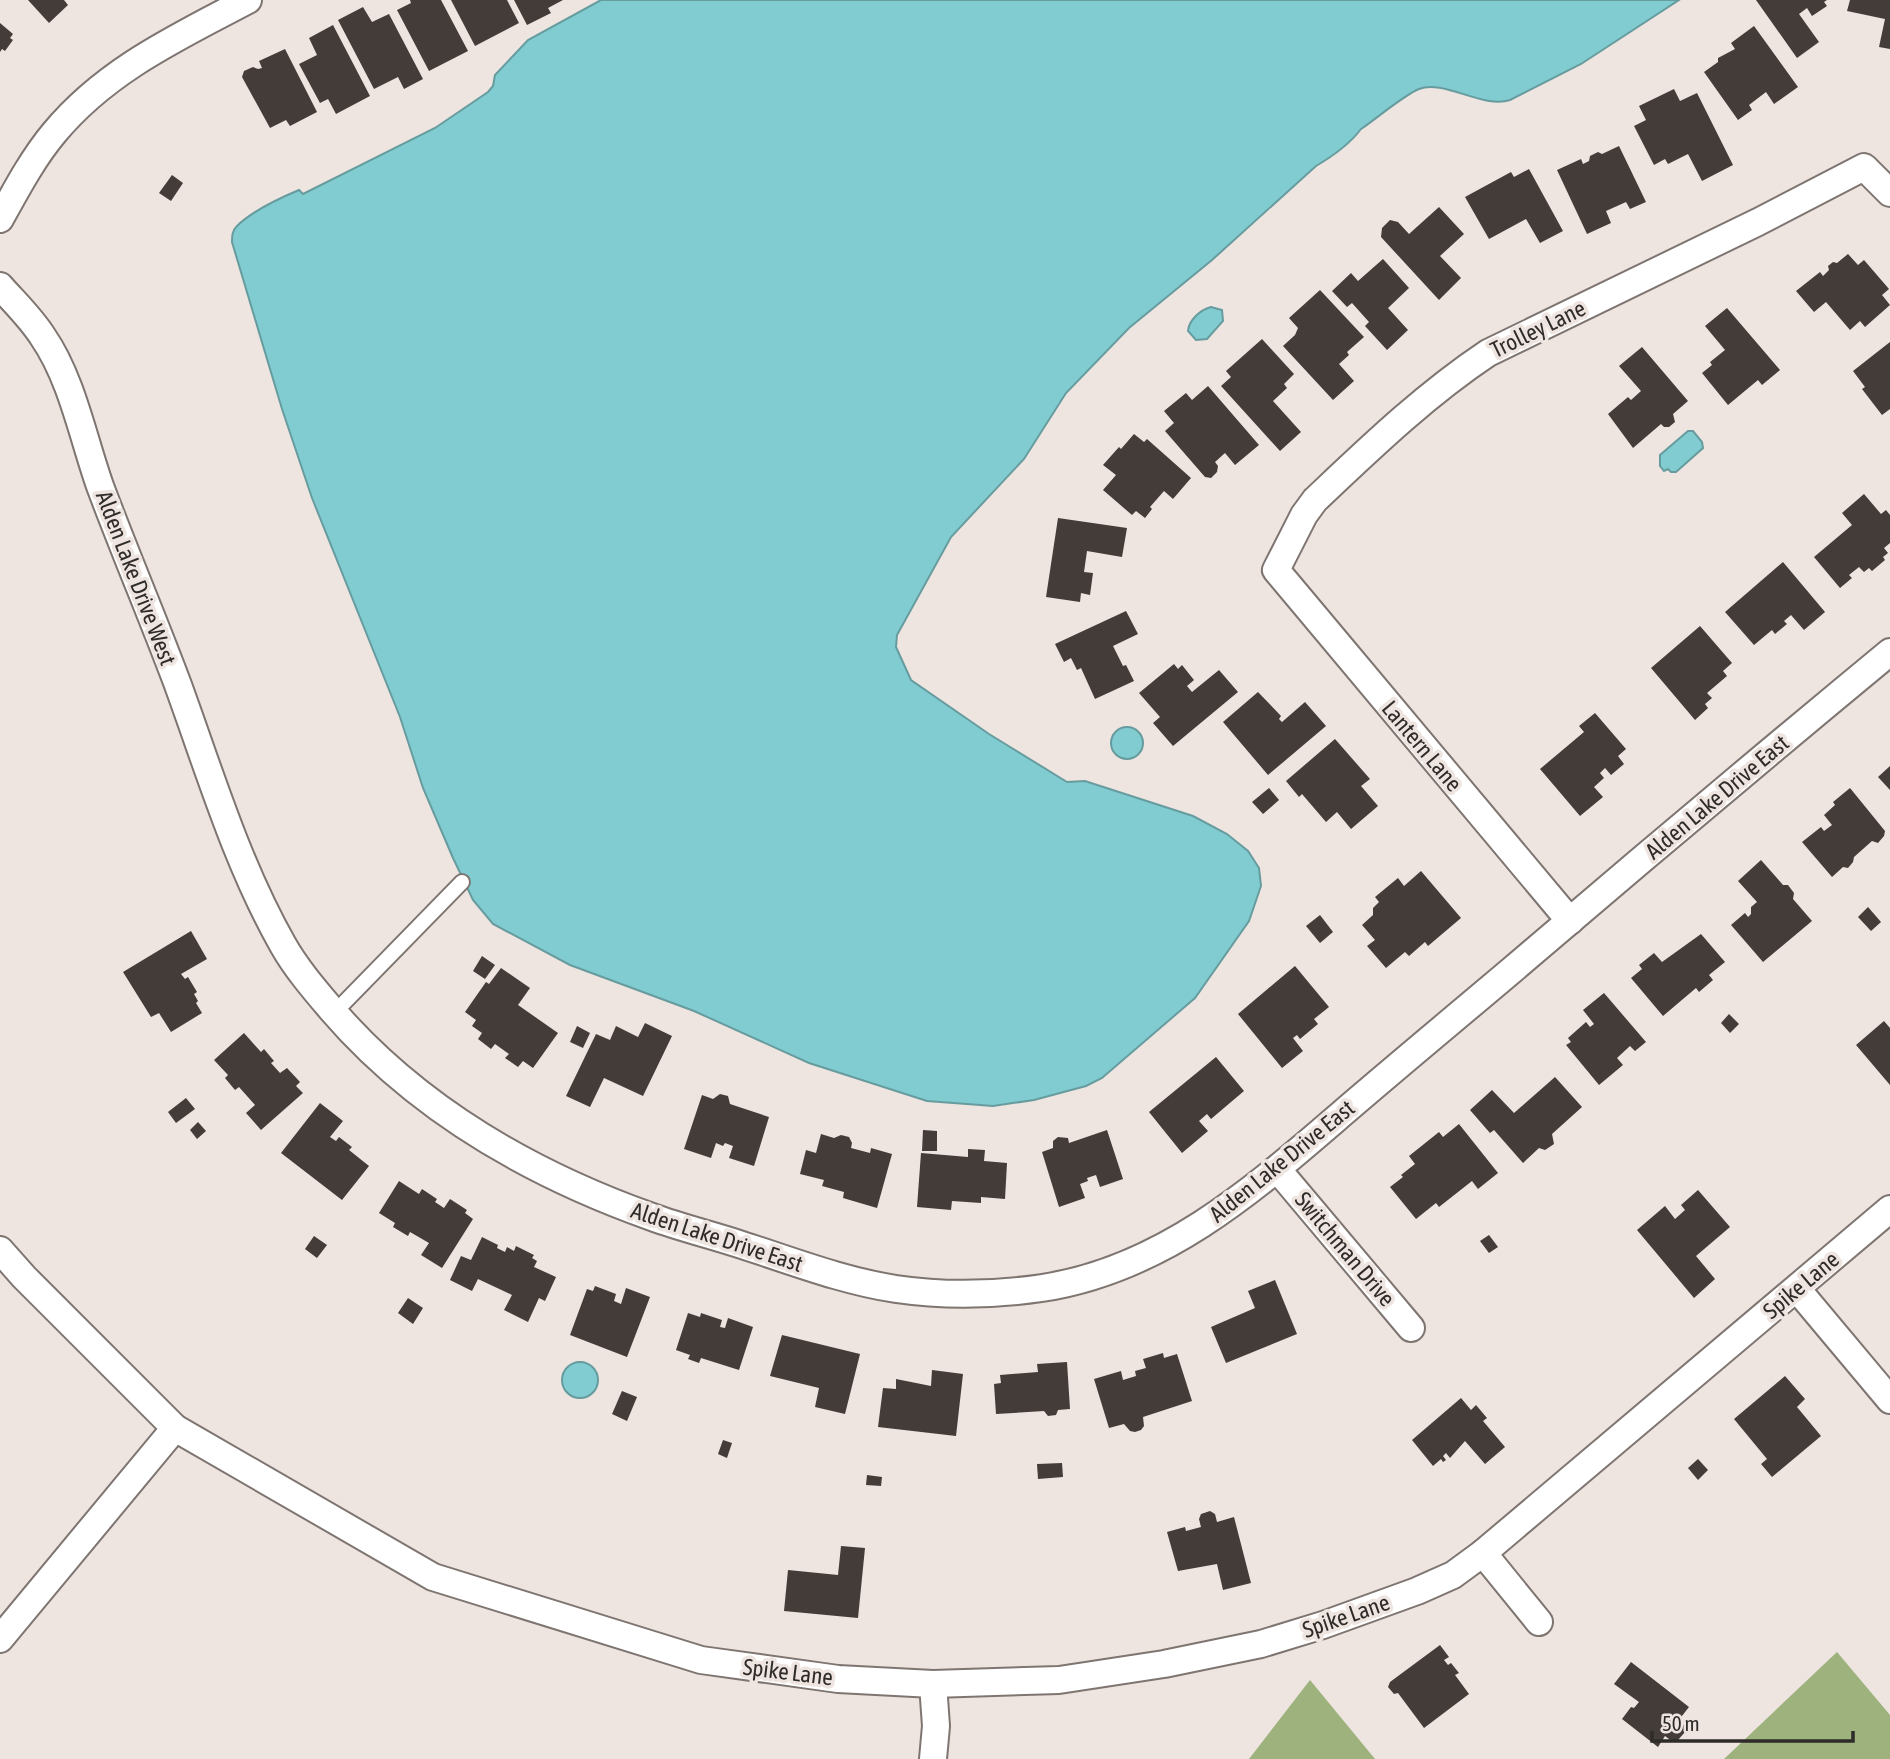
<svg xmlns="http://www.w3.org/2000/svg" width="1890" height="1759" font-family="'Asap Condensed',sans-serif">
  <style>
    .forest { fill: #9eb27d }
    .water { fill: #80ccd1; stroke: #679c9f; stroke-width: 2 }
    .building { fill: #443c39 }
    .lines { fill: none; stroke-linecap: round; stroke-linejoin: round }
    .service-casing { stroke: #7e7571; stroke-width: 18 }
    .minor-casing { stroke: #7e7571; stroke-width: 30 }
    .service { stroke: #fff; stroke-width: 14 }
    .minor { stroke: #fff; stroke-width: 26 }
    .labels { text-anchor: middle; stroke-width: 7; stroke-linejoin: round; paint-order: stroke }
    .street-label { font-size: 23px; fill: #2e2b29; stroke: #eee4e0 }
  </style>
  <rect width="100%" height="100%" fill="#eee4e0"/>
  <g class="forest">
    <polygon points="1837,1652 1890,1715 1890,1759 1724,1759"/>
    <polygon points="1310,1680 1375,1759 1249,1759"/>
  </g>
  <g class="water">
    <path d="M601,0H1679L1581,64L1510,100C1483,109 1443,79 1419,89C1404,95 1376,119 1361,129C1349,145 1333,156 1316,166L1212,260L1129,328L1066,393L1024,459L951,537L897,635L896,647L911,680L989,734L1067,782L1085,781L1193,816L1227,834L1248,851L1259,868L1261,886L1249,921L1195,998L1102,1078L1086,1086L1034,1100L993,1106L927,1101L809,1063L694,1011L570,965L493,924L473,900L453,858L423,788L400,717L312,498L282,409L232,242C232,236 232,231 237,226C252,211 280,198 299,190L303,194L435,128L488,92L493,86L495,75L528,40Z"/>
    <path d="M1211,307L1222,310L1223,321L1207,339L1196,340L1188,331C1189,320 1200,310 1211,307Z"/>
    <polygon points="1688,431 1693,431 1702,442 1703,448 1676,472 1671,472 1668,469 1664,471 1660,466 1660,455"/>
    <circle cx="1127" cy="743" r="16"/>
    <circle cx="580" cy="1380" r="18"/>
  </g>
  <g class="building">
    <polygon points="28,0 64,0 68,5 49,23"/>
    <polygon points="410,0 441,0 468,51 429,71 397,10 411,3"/>
    <polygon points="451,0 507,0 519,23 475,46"/>
    <polygon points="514,0 563,0 548,8 551,13 527,25"/>
    <polygon points="1756,0 1827,0 1824,2 1827,6 1812,16 1807,8 1799,14 1819,42 1797,58"/>
    <polygon points="1850,0 1890,0 1890,49 1879,47 1885,19 1847,11"/>
    <polygon points="363,7 372,22 389,14 423,79 404,89 398,77 374,89 338,20"/>
    <polygon points="0,23 13,34 10,38 13,40 5,51 2,49 0,52"/>
    <polygon points="333,25 370,96 336,114 328,99 320,103 299,64 317,55 309,38"/>
    <polygon points="1754,26 1798,87 1774,104 1766,92 1749,105 1752,110 1738,120 1704,72 1718,62 1718,58 1735,49 1731,43"/>
    <polygon points="285,49 317,112 290,126 286,120 270,128 242,77 244,71 253,67 258,69 262,68 259,61"/>
    <polygon points="1674,89 1680,101 1697,93 1733,165 1702,181 1688,154 1668,164 1665,159 1654,165 1634,126 1646,120 1639,106"/>
    <polygon points="1619,146 1646,202 1630,209 1626,202 1606,211 1611,223 1587,234 1557,170 1581,159 1583,164 1589,161 1590,156 1598,152 1602,154"/>
    <polygon points="1529,169 1563,231 1540,243 1526,219 1489,239 1465,197 1511,172 1514,177"/>
    <polygon points="172,175 183,183 171,201 159,193"/>
    <polygon points="1439,207 1464,234 1440,256 1461,278 1439,300 1381,237 1382,228 1390,220 1398,222 1409,234"/>
    <polygon points="1848,254 1858,265 1864,260 1889,289 1882,295 1890,305 1865,327 1860,321 1850,330 1826,302 1814,312 1796,291 1820,272 1823,276 1829,270 1828,266 1833,262 1837,263"/>
    <polygon points="1383,259 1409,288 1388,308 1408,330 1387,350 1365,326 1369,322 1352,303 1347,307 1332,291 1351,273 1358,281"/>
    <polygon points="1320,290 1364,337 1347,352 1349,355 1339,364 1354,381 1333,400 1283,346 1295,335 1298,328 1289,318"/>
    <polygon points="1727,308 1780,370 1762,385 1758,380 1728,405 1702,373 1712,365 1710,362 1725,350 1705,326"/>
    <polygon points="1262,339 1294,374 1284,384 1287,388 1273,401 1301,432 1280,451 1221,386 1231,377 1226,371"/>
    <polygon points="1890,342 1890,409 1882,415 1862,389 1865,387 1853,371"/>
    <polygon points="1642,347 1688,401 1673,414 1675,422 1669,427 1664,427 1661,424 1633,448 1608,414 1628,397 1631,400 1641,391 1619,366"/>
    <polygon points="1208,386 1259,445 1235,465 1225,453 1215,462 1218,466 1217,472 1211,478 1205,477 1165,431 1174,423 1164,411 1186,393 1192,400"/>
    <polygon points="1134,434 1144,442 1147,439 1191,478 1173,499 1164,491 1150,507 1152,509 1145,518 1136,511 1132,515 1103,490 1116,475 1103,465 1119,447 1121,449"/>
    <polygon points="1864,494 1881,514 1886,510 1890,515 1890,543 1884,548 1888,553 1883,557 1885,560 1872,571 1869,568 1864,572 1859,567 1849,575 1852,578 1840,588 1814,557 1852,525 1842,513"/>
    <polygon points="1058,518 1127,528 1122,557 1087,551 1084,572 1093,573 1090,595 1081,593 1080,602 1046,597"/>
    <polygon points="1783,562 1825,612 1804,630 1791,615 1784,621 1787,624 1775,634 1772,630 1754,645 1725,612"/>
    <polygon points="1126,611 1138,634 1113,646 1123,666 1126,665 1134,681 1095,699 1081,668 1077,670 1071,658 1064,662 1055,644"/>
    <polygon points="1700,626 1732,663 1723,671 1727,676 1707,693 1712,698 1705,704 1708,708 1695,720 1651,668"/>
    <polygon points="1174,664 1178,669 1182,665 1194,680 1187,686 1192,692 1219,670 1238,692 1173,746 1153,723 1160,717 1139,693"/>
    <polygon points="1258,692 1281,716 1279,719 1282,722 1305,702 1326,726 1268,775 1223,722"/>
    <polygon points="1595,713 1626,749 1618,756 1624,764 1611,775 1605,768 1600,773 1604,778 1594,787 1603,797 1580,816 1540,769 1584,732 1579,726"/>
    <polygon points="1335,739 1370,779 1361,786 1378,806 1351,829 1337,812 1326,822 1302,794 1299,797 1286,781"/>
    <polygon points="1890,766 1890,790 1878,777"/>
    <polygon points="1269,788 1279,800 1263,814 1252,802"/>
    <polygon points="1850,788 1885,831 1884,836 1878,843 1872,841 1854,857 1853,862 1848,868 1843,867 1832,877 1802,842 1821,827 1824,831 1832,825 1824,815 1835,805 1833,802"/>
    <polygon points="1761,860 1783,885 1788,885 1794,893 1793,899 1812,921 1763,962 1731,925 1745,913 1748,917 1751,914 1751,907 1757,902 1738,881"/>
    <polygon points="1421,871 1461,918 1428,946 1425,942 1409,956 1405,952 1386,968 1367,946 1375,940 1362,925 1373,915 1373,908 1379,902 1375,897 1398,878 1404,886"/>
    <polygon points="1868,907 1881,922 1871,931 1858,917"/>
    <polygon points="1320,915 1333,932 1320,943 1306,926"/>
    <polygon points="191,931 207,959 181,974 185,979 188,977 197,992 194,994 198,1001 196,1003 202,1013 171,1032 159,1013 151,1017 123,972"/>
    <polygon points="1701,934 1725,962 1709,975 1713,980 1699,992 1696,988 1663,1016 1631,978 1642,969 1639,965 1654,953 1662,962"/>
    <polygon points="482,956 495,965 485,979 473,971"/>
    <polygon points="1295,966 1329,1007 1314,1019 1318,1024 1300,1039 1297,1035 1293,1038 1303,1051 1282,1068 1238,1014"/>
    <polygon points="501,968 530,988 518,1005 558,1033 533,1068 523,1061 518,1067 505,1058 509,1054 495,1044 491,1049 478,1039 482,1033 472,1026 476,1020 465,1012 486,982 489,984"/>
    <polygon points="1604,993 1646,1042 1635,1051 1630,1046 1617,1058 1623,1065 1599,1085 1566,1045 1571,1042 1568,1038 1586,1022 1590,1027 1594,1024 1583,1010"/>
    <polygon points="1729,1014 1739,1024 1730,1033 1721,1023"/>
    <polygon points="1884,1021 1890,1028 1890,1085 1856,1045"/>
    <polygon points="645,1023 672,1036 643,1096 604,1078 590,1107 566,1096 596,1034 610,1040 616,1026 638,1037"/>
    <polygon points="577,1026 590,1033 583,1048 570,1042"/>
    <polygon points="244,1033 261,1052 264,1049 274,1061 271,1063 280,1073 287,1068 300,1082 296,1086 303,1093 261,1130 246,1113 255,1105 239,1087 235,1090 225,1078 228,1075 214,1060"/>
    <polygon points="1216,1057 1244,1091 1211,1119 1207,1114 1199,1121 1208,1131 1182,1153 1149,1112"/>
    <polygon points="1555,1077 1582,1107 1552,1134 1554,1144 1545,1150 1539,1148 1523,1163 1494,1130 1490,1133 1470,1110 1492,1090 1514,1113"/>
    <polygon points="720,1094 728,1096 730,1104 769,1117 754,1166 729,1158 733,1146 725,1143 723,1146 716,1143 711,1158 684,1149 702,1095 713,1099"/>
    <polygon points="186,1098 195,1109 176,1123 168,1112"/>
    <polygon points="320,1103 343,1121 330,1137 336,1141 339,1137 352,1147 349,1150 369,1166 342,1200 281,1153"/>
    <polygon points="198,1122 206,1131 197,1139 190,1130"/>
    <polygon points="1459,1124 1498,1173 1478,1189 1472,1181 1439,1207 1436,1203 1416,1219 1390,1187 1403,1177 1401,1175 1415,1164 1409,1156 1439,1132 1443,1137"/>
    <polygon points="923,1130 937,1131 937,1151 922,1151"/>
    <polygon points="1107,1130 1123,1179 1100,1187 1096,1175 1087,1178 1088,1181 1080,1184 1085,1198 1059,1207 1042,1152 1053,1148 1053,1141 1058,1137 1068,1138 1069,1143"/>
    <polygon points="821,1134 834,1138 841,1135 849,1137 852,1143 851,1148 870,1153 871,1148 892,1154 877,1208 843,1198 844,1192 822,1186 824,1180 800,1174 806,1150 816,1153"/>
    <polygon points="968,1149 985,1150 984,1161 1007,1163 1005,1199 981,1197 981,1203 952,1201 951,1210 917,1207 921,1153 968,1157"/>
    <polygon points="399,1181 419,1194 422,1189 437,1199 435,1202 444,1208 450,1199 467,1210 465,1213 473,1219 442,1268 421,1255 429,1243 410,1232 408,1236 393,1227 395,1223 379,1213"/>
    <polygon points="1698,1190 1730,1227 1696,1256 1715,1279 1694,1298 1637,1230 1665,1206 1675,1219 1685,1210 1681,1205"/>
    <polygon points="1489,1235 1498,1247 1489,1253 1480,1241"/>
    <polygon points="314,1236 327,1245 317,1258 305,1249"/>
    <polygon points="482,1237 498,1245 497,1248 505,1252 507,1247 514,1251 516,1246 534,1255 532,1258 537,1261 534,1267 556,1277 545,1301 539,1298 528,1322 504,1310 512,1295 478,1279 472,1291 450,1280 461,1256 471,1260"/>
    <polygon points="1275,1280 1297,1334 1226,1363 1211,1327 1255,1308 1248,1291"/>
    <polygon points="595,1286 616,1294 614,1301 621,1304 626,1288 650,1297 627,1357 570,1335 587,1289 593,1291"/>
    <polygon points="408,1298 423,1308 413,1324 398,1313"/>
    <polygon points="688,1313 700,1317 701,1313 722,1320 720,1327 725,1328 728,1318 753,1327 739,1370 701,1358 699,1363 688,1359 690,1355 676,1350"/>
    <polygon points="782,1335 860,1354 845,1414 815,1407 819,1388 770,1376"/>
    <polygon points="1163,1353 1164,1358 1177,1354 1192,1401 1143,1417 1144,1426 1141,1430 1135,1432 1130,1431 1124,1424 1109,1428 1094,1379 1121,1371 1123,1380 1136,1376 1135,1371 1146,1368 1143,1359"/>
    <polygon points="1067,1362 1070,1409 1058,1410 1056,1415 1048,1416 1044,1411 996,1414 994,1384 1001,1383 1000,1375 1038,1372 1037,1364"/>
    <polygon points="932,1370 963,1374 956,1436 878,1427 883,1388 896,1389 896,1379 931,1386"/>
    <polygon points="1785,1376 1805,1399 1797,1407 1821,1436 1772,1477 1761,1464 1767,1459 1734,1419"/>
    <polygon points="622,1391 637,1397 627,1421 612,1414"/>
    <polygon points="1461,1398 1471,1410 1476,1405 1487,1418 1483,1421 1505,1447 1485,1464 1465,1441 1450,1458 1446,1453 1443,1456 1446,1460 1443,1462 1441,1459 1433,1466 1412,1440"/>
    <polygon points="723,1440 732,1443 727,1458 718,1454"/>
    <polygon points="1698,1459 1708,1470 1698,1480 1688,1468"/>
    <polygon points="1062,1463 1063,1477 1038,1479 1037,1464"/>
    <polygon points="867,1475 882,1477 881,1486 866,1485"/>
    <polygon points="1210,1511 1215,1514 1217,1522 1234,1517 1251,1583 1223,1590 1217,1564 1178,1571 1167,1532 1185,1527 1186,1531 1201,1527 1199,1519 1201,1514"/>
    <polygon points="841,1546 865,1548 858,1618 784,1611 788,1570 838,1575"/>
    <polygon points="1440,1645 1449,1657 1444,1660 1448,1665 1451,1663 1459,1673 1455,1675 1469,1694 1424,1728 1398,1693 1394,1694 1388,1687 1390,1682"/>
    <polygon points="1631,1662 1689,1707 1678,1721 1685,1726 1685,1732 1678,1740 1673,1742 1665,1736 1658,1747 1622,1719 1631,1707 1634,1708 1639,1702 1614,1684"/>
  </g>
  <g class="lines">
    <defs>
      <polyline id="service" points="334,1013 462,882"/>
      <g id="minor">
        <path d="M0,219C16,190 33,158 54,133C106,70 178,37 248,0"/>
        <path d="M0,286C15,303 31,318 43,337C72,379 83,438 100,486C125,553 153,618 178,685C210,773 237,864 283,945C296,968 314,989 331,1009C416,1108 531,1174 652,1217C682,1228 712,1235 742,1245C792,1261 843,1281 896,1289C944,1296 994,1295 1042,1288C1161,1270 1251,1192 1338,1117C1396,1067 1454,1019 1512,970C1637,863 1763,757 1890,652"/>
        <path d="M1570,921L1276,570L1304,515L1315,500C1370,448 1425,395 1488,353L1758,222L1864,167L1890,193"/>
        <polyline points="1278,1170 1411,1328"/>
        <polyline points="0,1250 24,1277 175,1428 433,1577 701,1660 838,1679 933,1684 1059,1680 1164,1664 1261,1644 1323,1625 1417,1591 1453,1575 1483,1553 1890,1209"/>
        <polyline points="1797,1289 1890,1400"/>
        <polyline points="1483,1553 1539,1622"/>
        <polyline points="0,1639 175,1428"/>
        <polyline points="933,1759 936,1726 933,1684"/>
      </g>
    </defs>
    <use href="#service" class="service-casing"/>
    <use href="#minor" class="minor-casing"/>
    <use href="#service" class="service"/>
    <use href="#minor" class="minor"/>
  </g>
  <g class="labels">
    <g class="street-label">
      <text transform="translate(1538 329) rotate(-26)" y="8">Trolley Lane</text>
      <text transform="translate(136 578) rotate(69)" y="8">Alden Lake Drive West</text>
      <text transform="translate(1422 746) rotate(50)" y="8">Lantern Lane</text>
      <text transform="translate(1717 797) rotate(-40)" y="8">Alden Lake Drive East</text>
      <text transform="translate(1282 1161) rotate(-39)" y="8">Alden Lake Drive East</text>
      <text transform="translate(717 1237) rotate(18)" y="8">Alden Lake Drive East</text>
      <text transform="translate(1345 1249) rotate(50)" y="8">Switchman Drive</text>
      <text transform="translate(1801 1285) rotate(-40)" y="8">Spike Lane</text>
      <text transform="translate(1346 1616) rotate(-19)" y="8">Spike Lane</text>
      <text transform="translate(788 1672) rotate(7)" y="8">Spike Lane</text>
    </g>
  </g>
  <path d="M1652 1731v10h201v-10" fill="none" stroke="#2e2b29" stroke-width="3.5"/>
  <text x="1662" y="1731" font-size="21" fill="#2e2b29" stroke="#eee4e0" stroke-width="5" paint-order="stroke">50 m</text>
</svg>
